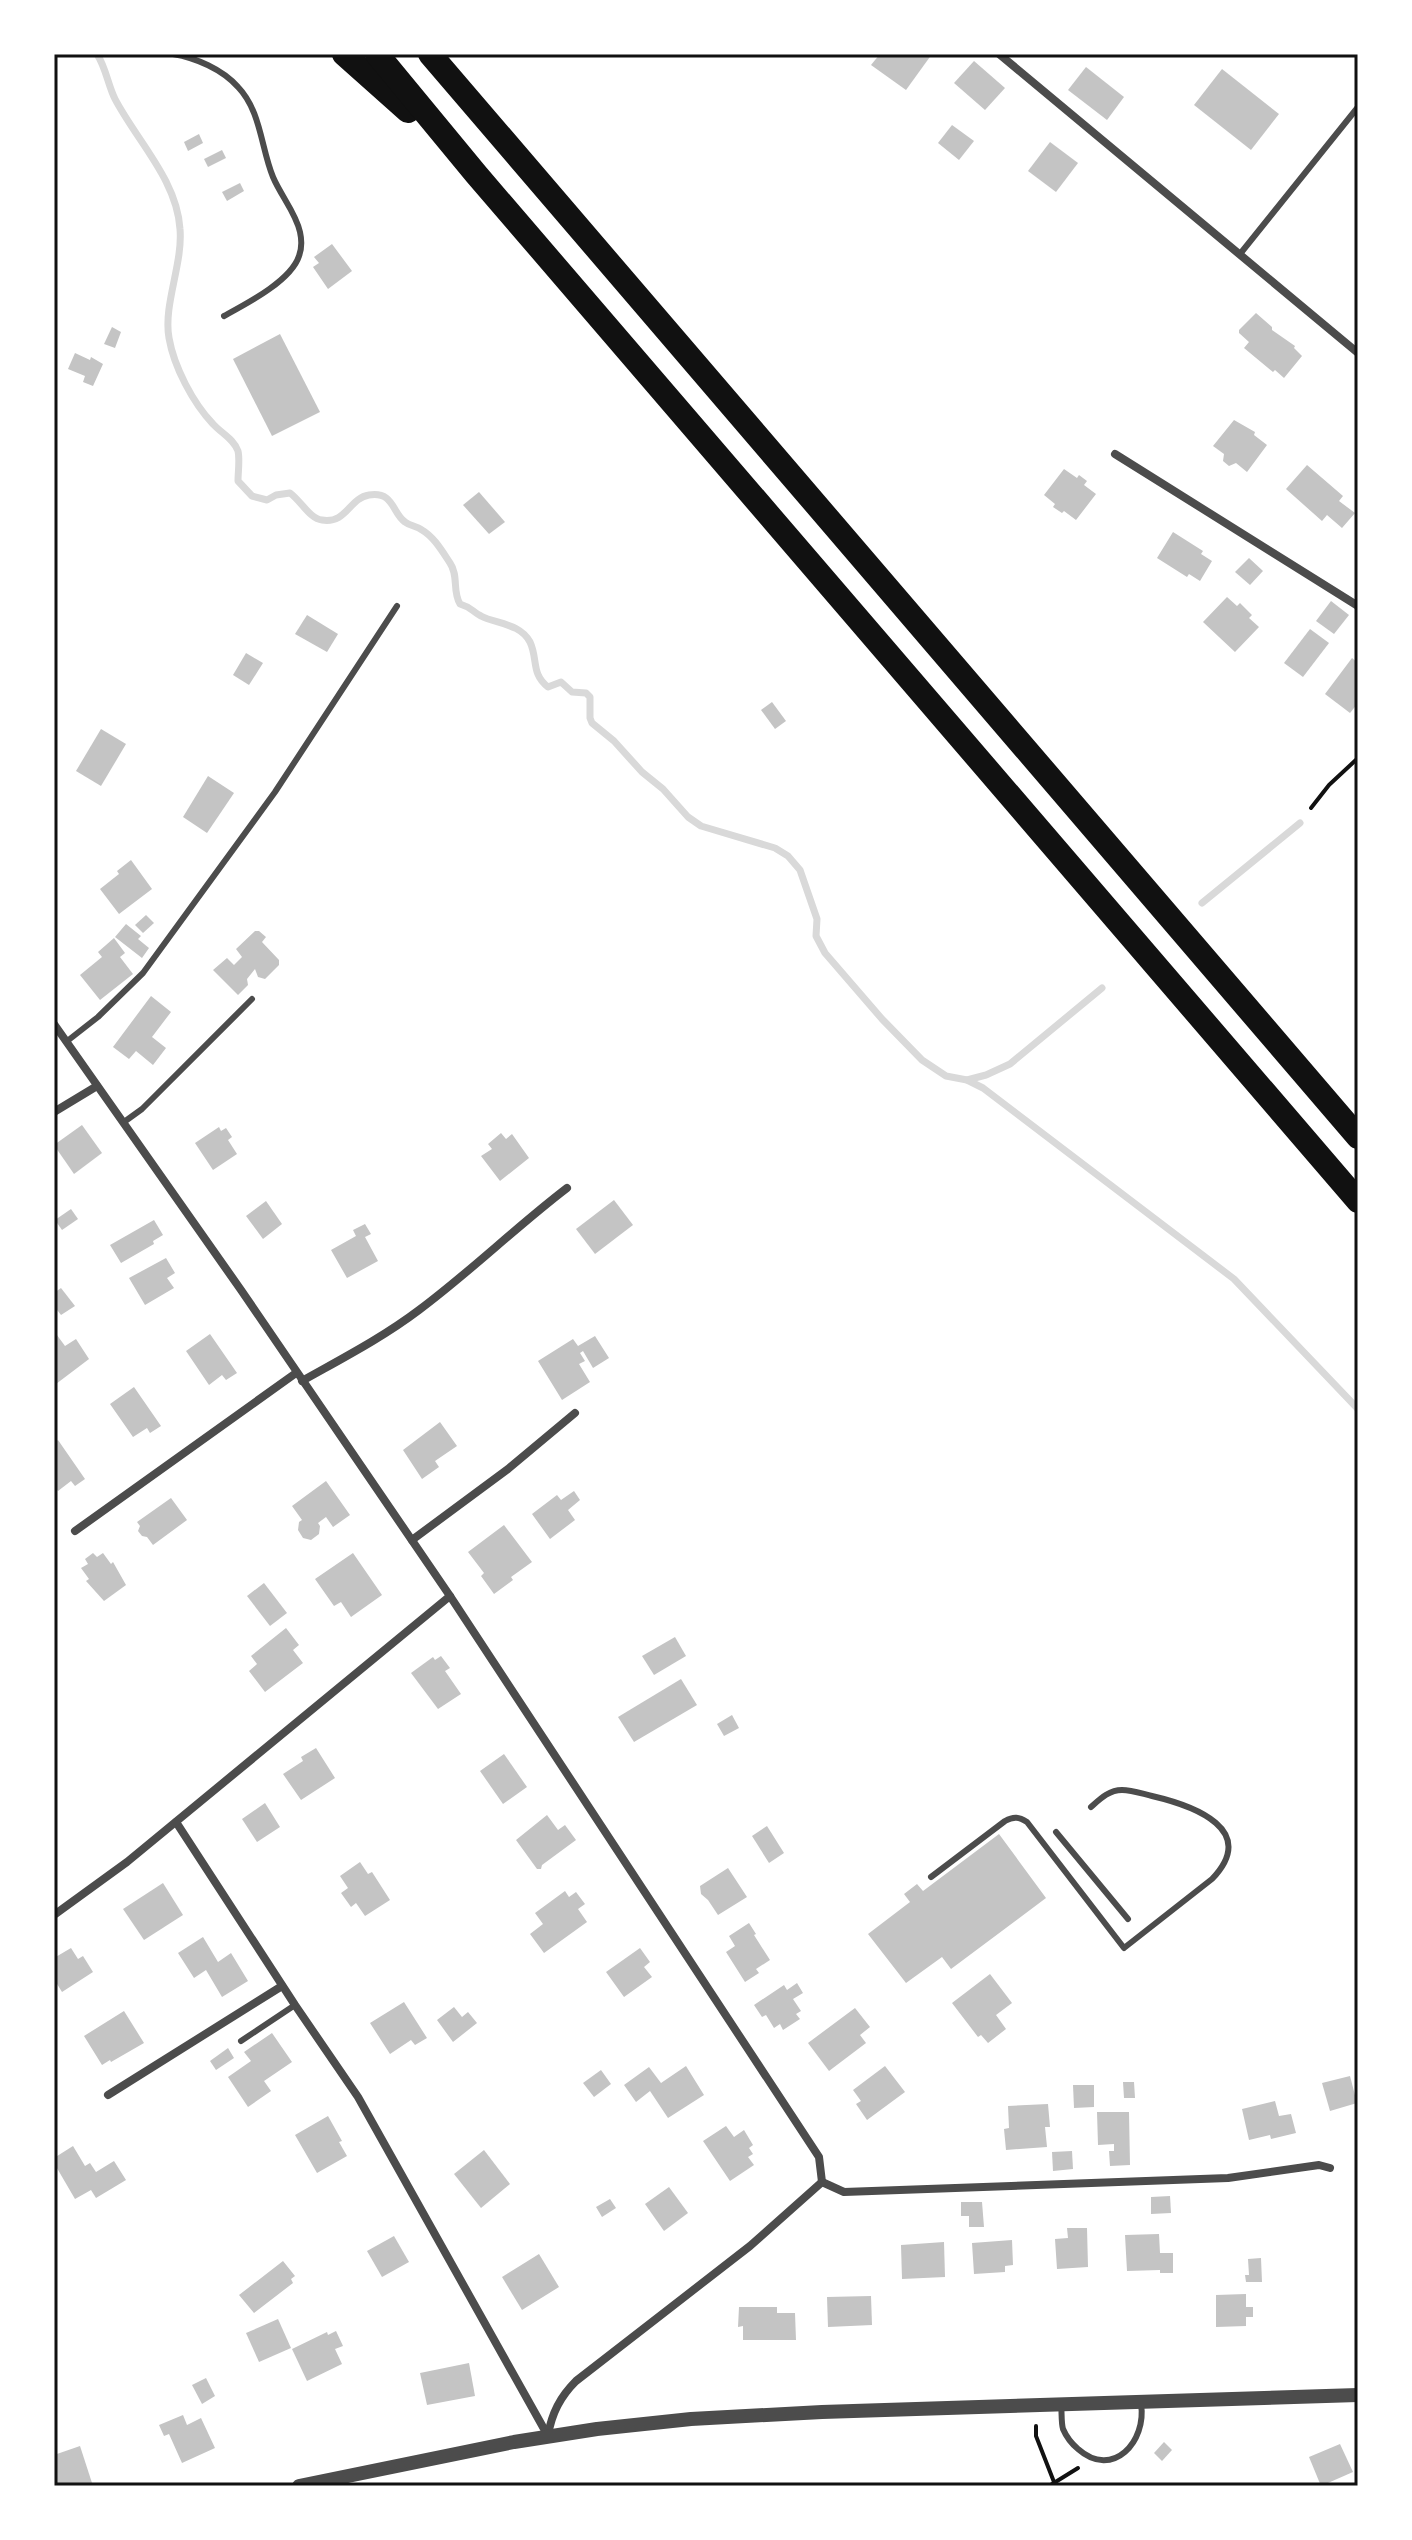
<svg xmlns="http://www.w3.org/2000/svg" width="1412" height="2540" font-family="'Golos Text',sans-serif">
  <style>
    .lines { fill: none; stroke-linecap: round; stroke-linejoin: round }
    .stream { stroke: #d9d9d9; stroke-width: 7 }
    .building { fill: #c4c4c4 }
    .path { stroke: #111; stroke-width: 4 }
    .service { stroke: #4c4c4c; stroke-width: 6 }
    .minor { stroke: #4c4c4c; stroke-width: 8 }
    .tertiary { stroke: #4c4c4c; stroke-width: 14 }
    .motorway { stroke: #111; stroke-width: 24 }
    .neatline { fill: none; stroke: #111; stroke-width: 3 }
  </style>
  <rect width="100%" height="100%" fill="#fff"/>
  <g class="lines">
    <g class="stream">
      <path d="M97,54C106,68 108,85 115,99C137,141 177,180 180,229C183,264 163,305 169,338C174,367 193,403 213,424C221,433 234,439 238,451C240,459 238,472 238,481L252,496L267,500L276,495L290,493C301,501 310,519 322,520C347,524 349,498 369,495C394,491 392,513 405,522C410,526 417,526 422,530C434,537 442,551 450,563C459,576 452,591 460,604C473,608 471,611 481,616C496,624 520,623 530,642C538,659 531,674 548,687L561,682L572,692L586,693L590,697V718L592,723L614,741L642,772L663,789L688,817L701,826L775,848L788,856L800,870L817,919L816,936L825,953L882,1019L922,1060L946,1076L967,1080L983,1088L1234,1279L1358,1409"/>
      <polyline points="1202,903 1300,823"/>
      <polyline points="967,1080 986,1075 1010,1064 1102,988"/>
    </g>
  </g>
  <g class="building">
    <polygon points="880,54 932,54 906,90 871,65"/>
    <polygon points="974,61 1005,88 985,110 954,83"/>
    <polygon points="1086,67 1124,97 1107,120 1068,90"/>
    <polygon points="1222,69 1279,114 1251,150 1194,105"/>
    <polygon points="952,125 974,141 959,160 938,143"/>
    <polygon points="199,134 203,143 188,151 184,142"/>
    <polygon points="1050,142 1078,163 1056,192 1028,171"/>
    <polygon points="222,150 226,158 208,167 204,159"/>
    <polygon points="240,183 244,191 227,201 222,192"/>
    <polygon points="332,244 352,271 328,289 313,267 319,263 314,257"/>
    <polygon points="1256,313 1272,327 1272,330 1295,346 1294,348 1302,356 1284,378 1275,370 1273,372 1244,348 1249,342 1239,333 1239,330"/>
    <polygon points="112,327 121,332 115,348 104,344"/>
    <polygon points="280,334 320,412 272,436 233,359"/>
    <polygon points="75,353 90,360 91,357 103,364 93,386 83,382 85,376 68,369"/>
    <polygon points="1234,420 1255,432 1254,435 1267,445 1247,472 1236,463 1229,466 1223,461 1224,454 1213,446"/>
    <polygon points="1307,465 1343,496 1339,501 1355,513 1342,528 1327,515 1322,521 1286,489"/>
    <polygon points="1064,469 1077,478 1079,475 1087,481 1084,485 1096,494 1076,520 1064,511 1062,513 1053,507 1055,504 1044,495"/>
    <polygon points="479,492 505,522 489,534 463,505"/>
    <polygon points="1173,532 1203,551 1201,554 1212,561 1200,581 1189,574 1187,577 1157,558"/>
    <polygon points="1249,558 1263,571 1250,585 1235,572"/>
    <polygon points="1227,597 1237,606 1240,603 1252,615 1249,618 1259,627 1235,652 1203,622"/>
    <polygon points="1331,601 1349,615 1334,634 1316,621"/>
    <polygon points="307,615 338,634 327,652 295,634"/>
    <polygon points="1310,629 1329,643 1303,677 1284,663"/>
    <polygon points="246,653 263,663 249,685 233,675"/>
    <polygon points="1352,658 1358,663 1358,703 1350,713 1325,694"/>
    <polygon points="772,702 786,721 775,729 761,710"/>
    <polygon points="101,729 126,744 101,786 76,771"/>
    <polygon points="208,776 234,793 207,833 183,817"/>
    <polygon points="131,860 152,889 119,914 100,889 119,874 117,871"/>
    <polygon points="146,915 154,923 143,933 135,925"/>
    <polygon points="126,924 141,936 138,939 149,948 142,958 115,937"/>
    <polygon points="255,931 259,931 266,937 262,942 279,960 279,965 265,979 258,977 255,969 247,979 248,985 238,995 213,970 227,958 234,965 242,957 236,949"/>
    <polygon points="114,938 125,953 120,957 133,974 100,1000 80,975 102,957 98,952"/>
    <polygon points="151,996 171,1012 152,1037 166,1048 153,1065 136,1051 129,1059 113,1047"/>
    <polygon points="82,1125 102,1153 74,1174 54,1145"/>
    <polygon points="219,1127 221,1131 226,1128 232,1137 228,1140 237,1154 213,1170 195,1143"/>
    <polygon points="501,1133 506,1139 512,1134 529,1158 500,1181 481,1156 492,1149 488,1144"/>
    <polygon points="614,1200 633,1225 595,1254 576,1229"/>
    <polygon points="266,1201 282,1224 263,1239 246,1216"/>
    <polygon points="71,1209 78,1219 62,1230 55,1220"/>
    <polygon points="154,1220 163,1235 153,1241 154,1244 121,1263 110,1245"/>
    <polygon points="365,1224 371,1234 365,1237 378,1261 347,1278 331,1250 356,1236 353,1230"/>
    <polygon points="166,1258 175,1273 167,1278 174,1288 145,1305 129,1278"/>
    <polygon points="61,1288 75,1306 61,1315 54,1306 54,1293"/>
    <polygon points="54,1331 65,1346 76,1339 89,1359 56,1384 54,1382"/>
    <polygon points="210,1334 237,1373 226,1380 222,1375 209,1385 186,1351"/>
    <polygon points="595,1336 609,1358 593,1368 583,1351 580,1353 585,1361 579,1364 590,1382 562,1400 538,1361 573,1339 578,1346"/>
    <polygon points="134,1387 161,1426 150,1433 147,1428 133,1437 110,1404"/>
    <polygon points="440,1422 457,1446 435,1461 439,1467 422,1479 403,1450"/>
    <polygon points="58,1440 85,1479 75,1486 71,1481 58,1491 54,1486 54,1443"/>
    <polygon points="326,1481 350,1515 333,1527 326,1517 318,1523 320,1526 319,1534 311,1540 303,1538 298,1530 299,1522 302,1520 292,1506"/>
    <polygon points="574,1491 580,1500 568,1510 575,1520 550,1539 532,1514 557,1495 561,1500"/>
    <polygon points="171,1498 187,1520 153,1545 147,1537 142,1536 138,1531 140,1526 137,1522"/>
    <polygon points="504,1525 532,1562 511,1577 513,1580 494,1594 481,1576 484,1573 468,1552"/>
    <polygon points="93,1553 97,1557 103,1553 111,1564 113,1562 126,1585 104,1601 86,1581 89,1579 81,1568 88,1564 85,1559"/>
    <polygon points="353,1553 382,1595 351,1617 341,1602 334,1606 315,1579"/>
    <polygon points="264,1583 287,1613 270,1626 247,1596"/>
    <polygon points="286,1628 299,1645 293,1650 303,1663 265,1692 249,1671 257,1664 251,1656"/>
    <polygon points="675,1637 686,1656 654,1675 642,1656"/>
    <polygon points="441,1656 450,1668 445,1671 461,1694 438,1709 411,1673 433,1657 435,1660"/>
    <polygon points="681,1679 697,1705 634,1742 618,1717"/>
    <polygon points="732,1715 739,1728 724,1736 717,1724"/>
    <polygon points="316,1748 335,1778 301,1800 283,1774 303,1761 301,1757"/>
    <polygon points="504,1754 527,1787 503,1804 480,1771"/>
    <polygon points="265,1803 280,1827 257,1842 242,1819"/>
    <polygon points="547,1815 558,1830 565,1825 576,1840 542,1865 541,1869 537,1869 516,1840"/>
    <polygon points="767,1826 784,1853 769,1863 752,1836"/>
    <polygon points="999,1834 1046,1898 951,1969 942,1957 906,1983 868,1934 910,1902 904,1894 917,1884 923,1891"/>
    <polygon points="360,1862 368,1874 372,1872 390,1900 365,1916 356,1903 351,1907 341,1893 348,1888 340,1876"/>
    <polygon points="728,1868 747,1897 718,1915 708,1900 701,1894 700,1886"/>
    <polygon points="163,1883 183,1915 144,1940 123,1909"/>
    <polygon points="565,1891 569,1897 576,1892 585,1904 578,1909 587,1922 544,1953 530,1934 543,1924 535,1913"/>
    <polygon points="749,1923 756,1934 754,1935 770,1960 756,1969 759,1973 745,1982 726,1952 735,1946 729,1936"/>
    <polygon points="203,1937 218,1962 231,1953 248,1981 222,1997 206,1970 194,1978 178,1953"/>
    <polygon points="71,1948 78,1959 83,1956 93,1972 62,1992 54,1979 54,1958"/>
    <polygon points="640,1948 650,1962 644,1967 652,1977 624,1997 606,1972"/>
    <polygon points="990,1974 1012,2003 996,2015 1006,2029 988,2043 981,2035 978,2037 952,2003"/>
    <polygon points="797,1983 803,1993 793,1999 801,2011 796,2014 800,2019 783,2030 780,2024 774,2028 766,2015 762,2017 754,2005 784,1985 787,1990"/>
    <polygon points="404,2002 427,2038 415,2045 411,2040 390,2054 370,2023"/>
    <polygon points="454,2007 462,2017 468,2012 477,2023 453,2042 437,2020"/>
    <polygon points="855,2008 870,2027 860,2035 866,2043 829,2071 808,2043"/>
    <polygon points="124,2011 144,2043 111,2062 110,2060 102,2065 84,2036"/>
    <polygon points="272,2033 292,2062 264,2081 271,2091 248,2107 228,2077 251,2061 244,2052"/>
    <polygon points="228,2048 234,2058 216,2070 210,2061"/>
    <polygon points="686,2066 704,2095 668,2118 650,2091 636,2102 624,2085 649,2067 661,2083"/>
    <polygon points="885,2066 905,2092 867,2120 856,2104 861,2101 853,2090"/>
    <polygon points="601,2070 611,2084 594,2097 583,2083"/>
    <polygon points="1350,2076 1357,2103 1330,2111 1322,2083"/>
    <polygon points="1123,2082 1134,2082 1135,2098 1124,2098"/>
    <polygon points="1073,2085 1094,2085 1094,2107 1074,2108"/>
    <polygon points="1275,2101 1279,2116 1291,2114 1296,2133 1271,2139 1270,2135 1249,2140 1242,2109"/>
    <polygon points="1048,2104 1050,2127 1045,2127 1047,2147 1006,2150 1004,2129 1009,2128 1008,2106"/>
    <polygon points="1097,2112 1129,2112 1130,2165 1110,2166 1109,2151 1114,2151 1114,2144 1098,2145"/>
    <polygon points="328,2116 342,2141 339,2142 347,2156 317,2173 295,2135"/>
    <polygon points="726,2126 734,2137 744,2130 753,2145 749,2148 753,2154 748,2157 754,2165 730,2181 703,2141"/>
    <polygon points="73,2146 85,2166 90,2163 96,2172 114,2161 126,2180 96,2198 91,2190 75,2199 54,2163 54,2158"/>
    <polygon points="484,2150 510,2184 481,2208 454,2174"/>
    <polygon points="1072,2151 1073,2169 1053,2171 1052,2152"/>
    <polygon points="669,2187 688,2213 664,2231 645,2204"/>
    <polygon points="1170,2196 1171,2213 1151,2214 1151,2197"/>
    <polygon points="610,2199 616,2208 602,2217 596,2207"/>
    <polygon points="961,2202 982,2202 984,2227 969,2227 969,2216 961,2216"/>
    <polygon points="1067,2228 1087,2228 1088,2267 1057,2269 1055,2239 1068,2238"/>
    <polygon points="1159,2234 1160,2253 1173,2253 1173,2273 1160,2273 1160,2270 1127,2271 1125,2235"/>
    <polygon points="394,2236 409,2262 382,2277 367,2251"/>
    <polygon points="1012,2240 1013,2265 1005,2266 1005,2272 974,2274 972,2243"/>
    <polygon points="944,2242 945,2277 902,2279 901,2245"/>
    <polygon points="539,2254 559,2287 522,2310 502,2277"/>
    <polygon points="1261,2258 1262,2282 1246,2282 1245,2275 1249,2275 1248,2259"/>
    <polygon points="283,2261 295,2276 291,2279 293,2283 254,2313 239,2295"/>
    <polygon points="1246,2294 1246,2307 1253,2307 1253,2317 1246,2317 1246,2326 1216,2327 1216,2295"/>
    <polygon points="871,2296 872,2325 828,2327 827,2297"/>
    <polygon points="739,2307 777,2307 777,2313 795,2313 796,2340 743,2340 743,2326 738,2327"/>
    <polygon points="278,2319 291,2348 259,2362 246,2333"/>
    <polygon points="336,2331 343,2346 335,2349 342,2364 307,2381 292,2349 327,2332 328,2335"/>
    <polygon points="469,2363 475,2396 427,2405 420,2373"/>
    <polygon points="206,2378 215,2396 202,2404 192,2385"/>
    <polygon points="183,2415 187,2425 201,2418 215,2448 182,2463 169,2434 164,2436 159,2425"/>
    <polygon points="1164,2442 1172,2450 1162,2461 1154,2453"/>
    <polygon points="1340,2444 1353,2472 1321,2486 1309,2457"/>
    <polygon points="80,2446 93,2486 55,2486 54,2455"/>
  </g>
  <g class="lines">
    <g class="path">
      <polyline points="1311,808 1329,785 1358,758"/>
      <polyline points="1036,2426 1036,2436 1054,2482"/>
      <polyline points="1049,2486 1078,2468"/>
    </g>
    <g class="service">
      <path d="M173,54C196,58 222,69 238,87C261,111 261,148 273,177C281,196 296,213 300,232C302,241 302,248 299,256C291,281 246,304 224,316"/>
      <polyline points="1240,254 1358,107"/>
      <polyline points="66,1042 98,1017 143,973 275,792 397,606"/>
      <polyline points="124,1122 142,1109 252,999"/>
      <polyline points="1056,1832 1128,1919"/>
      <path d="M931,1877L1005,1821C1014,1816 1019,1817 1027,1822L1124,1948L1212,1879C1259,1830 1195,1806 1152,1796C1143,1794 1132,1790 1122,1790C1109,1790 1100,1799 1091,1807"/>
      <polyline points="241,2041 295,2005"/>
      <path d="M1061,2404C1062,2412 1061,2422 1063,2429C1066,2436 1072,2444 1078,2449C1113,2480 1147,2441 1141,2404"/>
    </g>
    <g class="minor">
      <polyline points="999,54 1358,353"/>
      <polyline points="1115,454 1358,606"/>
      <polyline points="54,1024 241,1290 450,1596 819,2157 822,2182"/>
      <polyline points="54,1112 97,1086"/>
      <path d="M302,1381C341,1359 382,1338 419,1310C470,1272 516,1227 567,1188"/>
      <polyline points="75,1531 296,1373"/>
      <polyline points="412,1540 508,1469 575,1413"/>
      <polyline points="176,1822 295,2005 358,2097 548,2436"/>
      <polyline points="54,1915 127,1862 450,1596"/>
      <polyline points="108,2095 282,1986"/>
      <polyline points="822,2182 844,2192 1228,2178 1319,2165 1330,2168"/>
      <path d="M548,2435C552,2413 560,2397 576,2381L750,2246L822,2182"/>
    </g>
    <polyline class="tertiary" points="299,2486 514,2442 597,2429 691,2419 822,2412 1358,2395"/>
    <g class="motorway">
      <polyline points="344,54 408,111"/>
      <polyline points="377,54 476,174 1358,1201"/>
      <polyline points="430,54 1358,1137"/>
    </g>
  </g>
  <rect width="1412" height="2540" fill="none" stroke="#ffffff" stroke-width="112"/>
  <rect x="56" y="56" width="1300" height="2428" class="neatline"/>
</svg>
